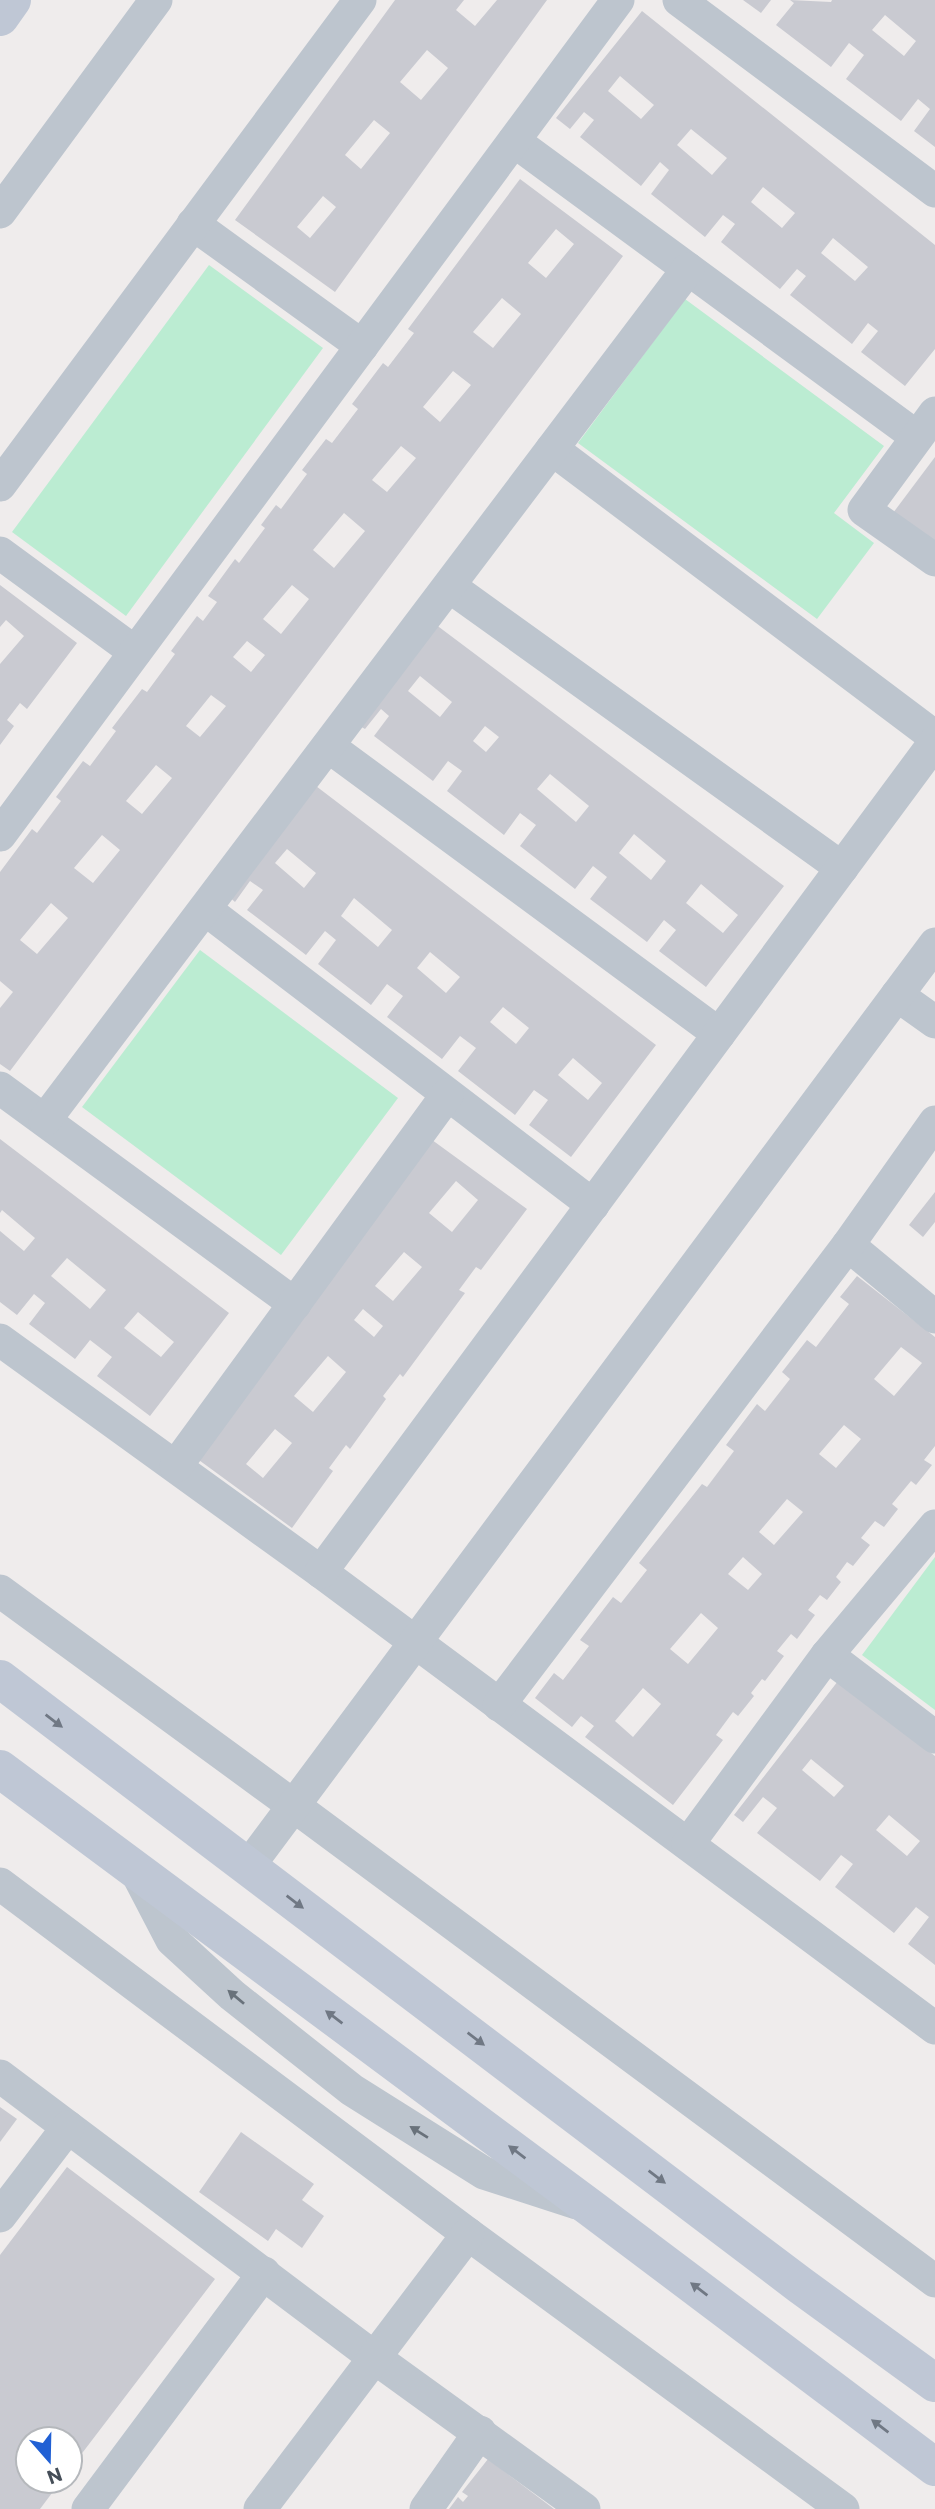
<svg xmlns="http://www.w3.org/2000/svg" width="935" height="2509" font-family="Commissioner,sans-serif">
  <style>
    .green { fill: #bbecd2 }
    .building { fill: #c9cad1; fill-rule: evenodd }
    .lines { fill: none; stroke-linecap: round; stroke-linejoin: round }
    .street { stroke: #bdc5ce; stroke-width: 33 }
    .secondary { stroke: #bfc7d5; stroke-width: 38 }
    .oneway { fill: #707884 }
    .oneway2 { fill: #69727b }
  </style>
  <rect width="100%" height="100%" fill="#efecec"/>
  <g class="green">
    <polygon points="209,265 323,348 126,616 12,532"/>
    <polygon points="685,299 884,446 834,513 874,543 817,619 578,443"/>
    <polygon points="200,950 398,1098 281,1255 82,1107"/>
    <polygon points="935,1557 935,1710 862,1655"/>
  </g>
  <g class="building">
    <path d="M395,0H464L456,10L475,26L497,0H547L335,292L235,220ZM427,50L448,68L421,100L400,82ZM374,120L390,133L361,169L345,155ZM323,196L336,207L310,238L297,227Z"/>
    <polygon points="743,0 771,0 761,13"/>
    <path d="M790,0L831,2L832,0H935V147L914,131L930,109L918,99L901,121L846,79L864,55L849,43L831,67L776,25L794,3ZM885,15L916,41L904,56L872,30Z"/>
    <path d="M642,11L935,245V349L905,386L861,352L878,331L868,323L852,344L790,295L806,276L797,269L780,289L721,242L735,224L723,215L705,237L651,194L669,170L660,162L641,186L580,137L594,120L584,112L570,129L556,118ZM620,76L654,105L641,119L608,91ZM691,129L727,158L712,175L677,145ZM763,187L795,213L782,228L751,202ZM833,238L868,267L855,281L821,253Z"/>
    <path d="M520,179L623,256L10,1071L0,1064V1008L13,992L0,981V872L32,829L37,833L61,801L56,797L83,761L90,766L116,731L112,728L142,689L147,692L175,654L171,651L197,616L203,621L217,602L208,596L235,559L239,563L265,528L261,525L276,505L281,509L307,474L302,470L326,439L332,443L358,409L352,404L383,363L388,367L414,333L408,329ZM556,229L574,244L546,278L528,263ZM502,298L521,314L493,348L473,332ZM453,371L471,385L440,422L423,407ZM401,446L416,458L387,492L372,480ZM344,513L365,531L334,568L313,550ZM292,585L309,599L281,634L263,619ZM247,641L265,655L251,672L233,657ZM211,695L226,706L200,737L186,726ZM156,765L172,778L142,814L126,801ZM102,835L120,850L93,883L74,868ZM51,903L68,918L37,954L20,940Z"/>
    <polygon points="935,457 935,544 893,513"/>
    <polygon points="0,585 77,643 27,709 20,703 7,720 14,726 0,745 0,664 24,636 6,620 0,627"/>
    <path d="M435,624L784,886L706,987L659,951L676,930L664,920L647,942L590,899L607,877L593,866L575,889L520,846L536,825L520,813L504,835L447,791L462,771L448,761L433,781L374,736L389,716L381,709L365,729L358,725ZM420,676L452,702L440,717L408,691ZM485,726L499,737L486,752L473,741ZM550,774L589,806L576,822L537,789ZM634,834L666,861L651,880L619,853ZM701,884L738,915L723,933L686,903Z"/>
    <path d="M312,783L656,1045L571,1157L529,1125L548,1100L534,1090L515,1115L458,1071L476,1048L460,1036L442,1059L387,1017L403,996L387,984L371,1005L318,964L336,940L325,931L306,955L247,910L263,890L250,881L235,902L226,894ZM287,849L316,873L304,888L275,863ZM354,898L392,930L378,947L341,916ZM430,952L460,977L446,993L417,968ZM503,1007L529,1028L516,1044L490,1022ZM573,1058L602,1083L588,1100L558,1075Z"/>
    <path d="M428,1137L527,1209L481,1270L476,1267L459,1290L465,1293L403,1377L400,1374L383,1396L386,1399L350,1449L346,1445L329,1468L333,1471L292,1528L192,1455ZM456,1181L478,1200L452,1232L429,1213ZM404,1252L422,1267L393,1301L375,1286ZM363,1309L383,1326L374,1337L354,1320ZM328,1356L346,1372L313,1412L294,1396ZM275,1429L292,1443L263,1478L246,1464Z"/>
    <path d="M0,1139L229,1313L150,1416L97,1376L112,1357L90,1340L75,1359L29,1324L45,1303L34,1294L17,1315L0,1302V1231L24,1251L35,1238L2,1210L0,1213ZM67,1258L106,1290L90,1309L51,1276ZM138,1312L174,1342L161,1357L124,1328Z"/>
    <polygon points="935,1192 935,1222 923,1237 909,1225"/>
    <path d="M857,1276L935,1337V1446L924,1460L932,1465L916,1485L911,1481L892,1504L898,1509L884,1527L875,1521L861,1538L870,1545L853,1566L847,1562L836,1577L841,1582L827,1600L820,1595L808,1610L815,1615L797,1639L791,1634L777,1651L784,1656L765,1681L762,1679L751,1693L754,1696L738,1716L733,1712L716,1735L723,1740L673,1805L585,1737L594,1726L581,1716L572,1727L535,1698L554,1673L563,1680L589,1646L580,1640L613,1597L621,1603L647,1570L639,1563L702,1484L707,1487L734,1451L726,1445L757,1404L765,1411L790,1379L782,1372L807,1340L816,1347L849,1304L840,1297ZM901,1347L922,1363L894,1396L874,1379ZM844,1425L861,1439L836,1468L819,1454ZM787,1499L803,1512L774,1545L759,1532ZM743,1557L762,1574L748,1590L728,1574ZM701,1613L718,1628L688,1664L670,1649ZM643,1688L661,1704L633,1737L615,1721Z"/>
    <path d="M838,1681L935,1756V1965L908,1944L929,1917L916,1907L894,1933L835,1887L853,1864L841,1855L820,1881L757,1833L777,1808L763,1797L743,1822L734,1815ZM811,1759L844,1786L834,1797L802,1770ZM889,1815L920,1841L907,1856L876,1830Z"/>
    <polygon points="0,2107 17,2119 0,2142"/>
    <polygon points="241,2132 314,2184 302,2200 324,2216 302,2248 276,2229 268,2241 199,2192"/>
    <polygon points="67,2167 215,2279 70,2469 70,2439 28,2439 28,2481 61,2481 40,2509 0,2509 0,2255"/>
    <polygon points="488,2459 554,2509 449,2509 458,2497 463,2502 468,2496 462,2492"/>
  </g>
  <g class="lines">
    <g class="street">
      <polyline points="679,0 935,191"/>
      <polyline points="514,141 917,437"/>
      <polyline points="0,212 156,0"/>
      <polyline points="193,224 362,346"/>
      <polyline points="935,413 864,510 935,560"/>
      <polyline points="552,449 935,737"/>
      <polyline points="0,485 360,0"/>
      <polyline points="0,553 135,652"/>
      <polyline points="449,586 842,868"/>
      <polyline points="328,746 719,1034"/>
      <polyline points="0,835 618,0"/>
      <polyline points="205,909 593,1205"/>
      <polyline points="897,995 935,1022"/>
      <polyline points="0,1088 295,1304"/>
      <polyline points="45,1120 688,269"/>
      <polyline points="848,1245 935,1317"/>
      <polyline points="0,1340 321,1572 935,2028"/>
      <polyline points="176,1466 447,1095"/>
      <polyline points="321,1572 935,742"/>
      <polyline points="0,1591 294,1806 935,2281"/>
      <polyline points="827,1655 935,1737"/>
      <polyline points="499,1705 848,1245 935,1122"/>
      <polyline points="688,1844 827,1655 935,1526"/>
      <polyline points="248,1867 935,944"/>
      <polyline points="135,1869 172,1940 232,1995 352,2090 484,2173 577,2203"/>
      <polyline points="0,1884 468,2234 843,2509"/>
      <polyline points="0,2076 375,2358 584,2509"/>
      <polyline points="0,2216 68,2127"/>
      <polyline points="88,2509 264,2273"/>
      <polyline points="260,2509 468,2234"/>
      <polyline points="426,2509 480,2432"/>
    </g>
    <g class="secondary">
      <polyline points="0,17 12,0"/>
      <polyline points="0,1679 800,2285 935,2383"/>
      <polyline points="0,1769 592,2209 935,2467"/>
    </g>
  </g>
  <defs><path id="oneway-solid" d="M-6-.8H1V-3.2L6.5 0L1 3.2V.8H-6Z" transform="scale(1.75)"/></defs>
  <g class="oneway">
    <use href="#oneway-solid" transform="translate(54 1721) rotate(37)"/>
    <use href="#oneway-solid" transform="translate(295 1902) rotate(37)"/>
    <use href="#oneway-solid" transform="translate(334 2017) rotate(-143)"/>
    <use href="#oneway-solid" transform="translate(476 2039) rotate(37)"/>
    <use href="#oneway-solid" transform="translate(517 2152) rotate(-143)"/>
    <use href="#oneway-solid" transform="translate(657 2177) rotate(37)"/>
    <use href="#oneway-solid" transform="translate(699 2289) rotate(-143)"/>
    <use href="#oneway-solid" transform="translate(880 2426) rotate(-143)"/>
  </g>
  <g class="oneway2">
    <use href="#oneway-solid" transform="translate(236 1997) rotate(-140)"/>
    <use href="#oneway-solid" transform="translate(419 2132) rotate(-148)"/>
  </g>
  <g transform="translate(49 2460) rotate(160)"><circle r="33" fill="#ffffff" stroke="#b5b8bc" stroke-width="2"/>
  <path d="M0-5L12 26L0 18L-12 26Z" fill="#2160d4"/>
  <text y="-10" font-size="19" font-weight="bold" text-anchor="middle" fill="#454e58">N</text>
  </g>
</svg>
